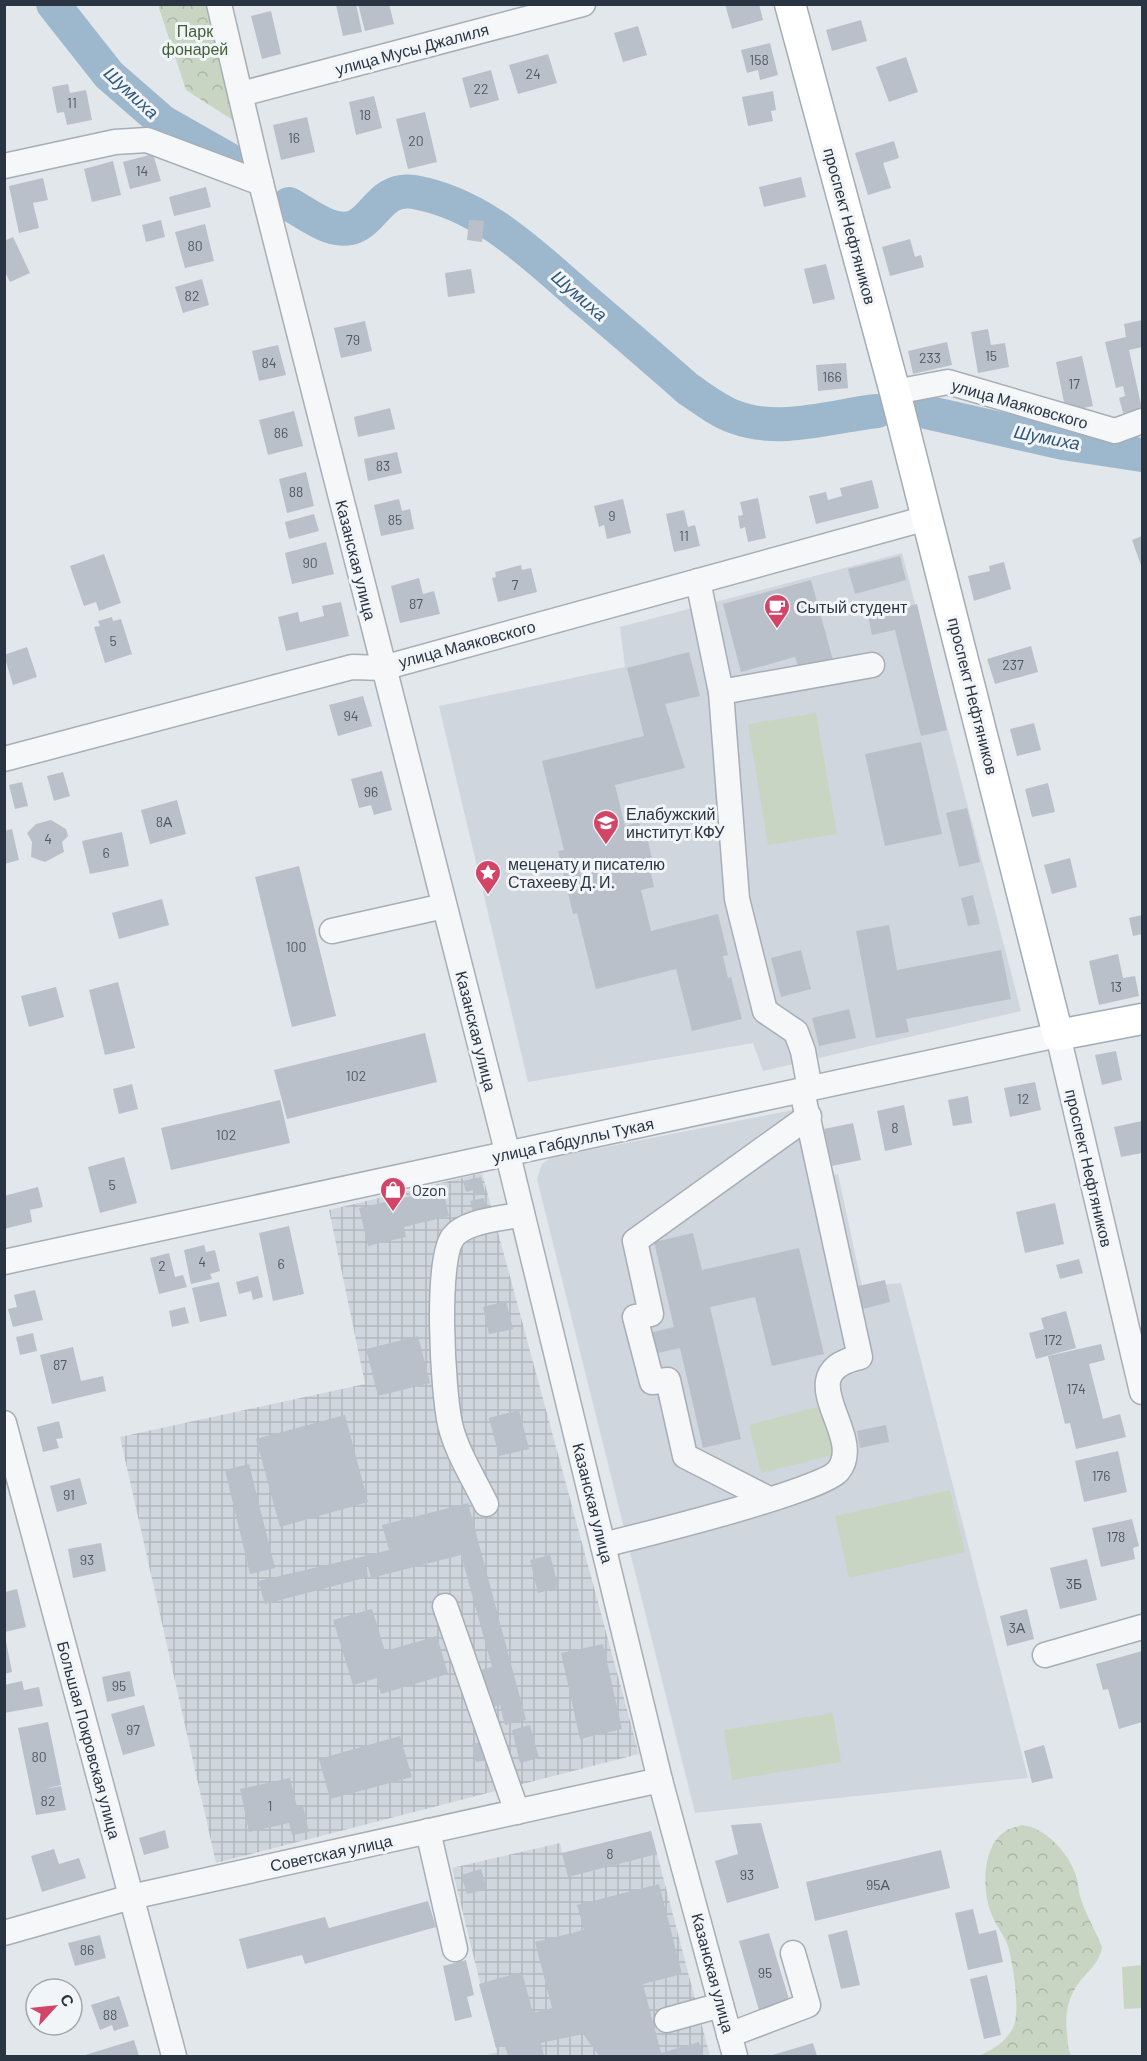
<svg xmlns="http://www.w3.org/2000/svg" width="1147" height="2061" font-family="Barlow,sans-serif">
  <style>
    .built { fill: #d0d6dd }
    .industrial { fill: url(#industrial-grid) }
    .grass { fill: #c9d5c3 }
    .forest { fill: url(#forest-crowns) }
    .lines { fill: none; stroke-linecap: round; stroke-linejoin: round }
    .river { stroke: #9db8cc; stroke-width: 34 }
    .building { fill: #b9c0c9 }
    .minor-casing { stroke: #a7aeb6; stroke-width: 27 }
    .major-casing { stroke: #a1acb7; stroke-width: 33 }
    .minor { stroke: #f5f7f9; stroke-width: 24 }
    .major { stroke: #fff; stroke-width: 30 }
    .labels { text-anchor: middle; stroke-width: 6; stroke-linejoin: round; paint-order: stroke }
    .number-label { font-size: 14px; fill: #4e5865 }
    .park-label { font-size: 16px; fill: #426037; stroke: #f2f5f8 }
    .street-label { font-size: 16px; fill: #2a3544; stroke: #f2f5f8 }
    .poi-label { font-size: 16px; fill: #2a3544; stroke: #f2f5f8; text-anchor: start }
    .water-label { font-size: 18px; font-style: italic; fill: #325879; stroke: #f2f5f8 }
  </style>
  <defs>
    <pattern id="industrial-grid" width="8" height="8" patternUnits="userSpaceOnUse" patternTransform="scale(1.5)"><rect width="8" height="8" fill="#d0d6dd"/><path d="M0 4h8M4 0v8" fill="none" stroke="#b3b8bf"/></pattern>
    <pattern id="forest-crowns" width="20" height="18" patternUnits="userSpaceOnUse" patternTransform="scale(1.5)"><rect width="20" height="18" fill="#c9d5c3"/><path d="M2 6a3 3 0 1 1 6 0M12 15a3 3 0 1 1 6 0" fill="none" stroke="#adb7a9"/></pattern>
  </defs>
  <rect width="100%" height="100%" fill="#e2e7eb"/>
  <g class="built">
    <polygon points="902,553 1021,1011 763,1071 753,1043 528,1082 439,706 625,667 620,627"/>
    <polygon points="818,1105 827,1176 838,1174 862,1286 901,1283 1028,1778 695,1813 537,1179 542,1164 550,1158"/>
  </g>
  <g class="industrial">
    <polygon points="482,1173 639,1754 216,1863 120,1437 365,1384 329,1210"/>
    <polygon points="651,1831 710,2056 483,2056 497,2052 452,1868 560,1843 562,1853"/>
  </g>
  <g class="grass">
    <polygon points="816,713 837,834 768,845 748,724"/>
    <polygon points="824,1405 837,1454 761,1473 749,1425"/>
    <polygon points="950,1490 965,1552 849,1578 835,1516"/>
    <polygon points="833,1713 841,1762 732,1780 724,1730"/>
    <polygon points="1142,1965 1142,2008 1124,2009 1122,1967"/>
  </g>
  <g class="forest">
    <polygon points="158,5 210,5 245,128 186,90"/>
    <path d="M1022,1825C1044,1827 1068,1852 1075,1873C1078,1880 1078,1888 1080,1896C1085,1913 1095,1930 1102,1947C1099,1966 1085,1972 1076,1987C1067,2001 1065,2018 1067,2033C1068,2041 1067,2050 1072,2056H978C992,2050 1005,2043 1013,2028C1021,2011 1013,1965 1008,1946C1004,1935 995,1924 991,1913C982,1890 982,1848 1004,1832C1009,1828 1017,1827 1022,1825Z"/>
  </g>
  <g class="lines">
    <g class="river">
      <polyline points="53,4 109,75 163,122 228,159"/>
      <path d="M289,204C302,211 315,221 329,226C374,242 371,185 414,192C483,204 534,256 585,300C619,329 654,359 688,389C703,399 718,411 735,417C779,434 832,416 877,411"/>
      <polyline points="917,410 1063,443 1142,455"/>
    </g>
  </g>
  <g class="building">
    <polygon points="356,4 362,32 343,36 336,5"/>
    <polygon points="358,4 389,4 394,24 365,31"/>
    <polygon points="725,4 759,4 763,20 732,29"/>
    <polygon points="271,11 281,54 262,59 251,16"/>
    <polygon points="861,20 867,41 832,51 826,30"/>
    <polygon points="638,26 647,55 623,62 614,33"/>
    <polygon points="770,43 778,75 760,80 758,70 747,73 741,50"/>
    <polygon points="548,54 557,83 518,94 509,65"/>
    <polygon points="906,57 918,92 889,102 876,67"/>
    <polygon points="491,70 499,100 470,108 462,78"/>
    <polygon points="68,84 70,93 86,90 92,120 67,125 64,112 57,113 52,87"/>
    <polygon points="773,91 776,110 771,111 773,121 748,126 742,97"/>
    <polygon points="374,96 382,128 356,135 349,102"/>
    <polygon points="425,112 437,162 408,169 396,119"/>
    <polygon points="307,117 315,152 281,160 273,125"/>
    <polygon points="894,141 899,158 883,163 891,188 868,195 855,153"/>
    <polygon points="153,154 161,181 130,189 123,162"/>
    <polygon points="113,161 121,195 92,202 84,169"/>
    <polygon points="801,177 806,197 764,207 759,187"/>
    <polygon points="43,178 48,200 33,203 39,228 19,233 9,186"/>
    <polygon points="206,187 211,207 174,216 169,197"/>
    <polygon points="161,220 165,237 146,242 142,225"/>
    <polygon points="469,220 484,221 482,242 467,240"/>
    <polygon points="205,224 214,261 185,268 175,232"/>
    <polygon points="13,237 30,273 10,282 4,270 4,241"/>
    <polygon points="910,239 915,257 921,255 924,267 890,276 882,247"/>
    <polygon points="826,264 835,299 813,304 804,269"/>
    <polygon points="471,269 475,293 448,297 445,273"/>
    <polygon points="202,279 209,305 183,313 175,287"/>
    <polygon points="1142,320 1142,347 1129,350 1142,409 1123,413 1119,398 1125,396 1123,386 1116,388 1105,342 1126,337 1124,324"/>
    <polygon points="365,321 372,351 341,358 334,328"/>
    <polygon points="988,329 991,345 1005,343 1009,367 978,373 971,332"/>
    <polygon points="947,342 952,365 913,374 908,351"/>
    <polygon points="278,345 286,375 259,381 252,351"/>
    <polygon points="1082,356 1093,406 1066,412 1056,362"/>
    <polygon points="846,363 848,388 818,391 816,365"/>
    <polygon points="390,408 395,429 358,437 354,417"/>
    <polygon points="294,411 303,446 268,455 259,420"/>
    <polygon points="397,452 402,473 368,481 364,459"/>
    <polygon points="306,472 314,506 287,513 279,479"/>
    <polygon points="872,480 879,508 816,524 809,496 826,492 828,500 842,496 840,488"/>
    <polygon points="758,498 766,538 748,542 745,527 740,529 738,516 743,515 740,502"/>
    <polygon points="399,499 402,511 410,509 414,529 381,536 374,505"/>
    <polygon points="623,499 631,533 607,539 604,525 599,527 594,506"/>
    <polygon points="684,510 688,527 695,525 700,546 674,552 666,514"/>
    <polygon points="314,514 319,531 289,539 285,522"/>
    <polygon points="1142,536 1142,568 1132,540"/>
    <polygon points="326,542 334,574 292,584 285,553"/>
    <polygon points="104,554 121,603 99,611 96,602 84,606 70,566"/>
    <polygon points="900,556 906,580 855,594 848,569"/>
    <polygon points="1004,562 1011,589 974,601 968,576 990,571 989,566"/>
    <polygon points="521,565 522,570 531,568 537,592 498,602 492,578 496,577 495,572"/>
    <polygon points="419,578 423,594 434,591 440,614 400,623 391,586"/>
    <polygon points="811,580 833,660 799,669 795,657 741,672 723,604"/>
    <polygon points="341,602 349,636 286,651 278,617 298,612 300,622 324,616 322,606"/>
    <polygon points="917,604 947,730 921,736 895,630 872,635 868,616"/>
    <polygon points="112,617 113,621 121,619 132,654 105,663 94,627 100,626 98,621"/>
    <polygon points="1031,646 1038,672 995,684 987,659"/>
    <polygon points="27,647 37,677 13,685 4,655"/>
    <polygon points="689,652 700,696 665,704 685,768 615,785 625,826 639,822 643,842 648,841 654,868 650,869 654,887 641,890 651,931 718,914 728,955 723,956 728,978 731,977 742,1019 692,1031 676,969 596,989 577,913 573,914 558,851 564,850 542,761 644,736 627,668"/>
    <polygon points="363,696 372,726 338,736 329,705"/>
    <polygon points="1034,723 1041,750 1017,756 1010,729"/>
    <polygon points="921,742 942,834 885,846 865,754"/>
    <polygon points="382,771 392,810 374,815 371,805 359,808 351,779"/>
    <polygon points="63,772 70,796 54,801 47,776"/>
    <polygon points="22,782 28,806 15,809 9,785"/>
    <polygon points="1048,783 1055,812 1032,817 1025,789"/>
    <polygon points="177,800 186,834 150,844 141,810"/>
    <polygon points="967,808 980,862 959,867 946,813"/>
    <polygon points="51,820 66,829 68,836 62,842 64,852 45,862 31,857 32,842 27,833 36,824"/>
    <polygon points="12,829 19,860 4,864 4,831"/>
    <polygon points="122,832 129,866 90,874 82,841"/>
    <polygon points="1070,858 1077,887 1052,894 1044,865"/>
    <polygon points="299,866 336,1016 292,1027 255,877"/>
    <polygon points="973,895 980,924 968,926 961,898"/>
    <polygon points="162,899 169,925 119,939 112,913"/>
    <polygon points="1142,915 1142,934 1133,936 1129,918"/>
    <polygon points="889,925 897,970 1001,950 1011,999 906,1019 909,1032 876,1038 856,931"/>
    <polygon points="801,950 811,989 781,997 771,958"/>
    <polygon points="1118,954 1123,978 1135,976 1139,996 1099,1005 1089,961"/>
    <polygon points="118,982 135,1048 105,1055 89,990"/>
    <polygon points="56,987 64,1017 29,1027 21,996"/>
    <polygon points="849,1009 856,1038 819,1046 812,1018"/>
    <polygon points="425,1033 437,1082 287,1119 274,1070"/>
    <polygon points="1116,1051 1122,1080 1102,1085 1095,1055"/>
    <polygon points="1035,1082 1041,1110 1010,1117 1004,1088"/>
    <polygon points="132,1084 138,1109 119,1114 113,1089"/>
    <polygon points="968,1096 972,1123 953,1126 948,1100"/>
    <polygon points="280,1100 290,1143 171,1170 161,1128"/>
    <polygon points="904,1105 912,1145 885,1151 877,1111"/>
    <polygon points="1142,1121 1142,1153 1121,1157 1114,1127"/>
    <polygon points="853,1123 861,1160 832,1166 824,1129"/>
    <polygon points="124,1157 137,1203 100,1213 88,1167"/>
    <polygon points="481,1177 485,1193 474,1196 473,1190 466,1192 463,1181"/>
    <polygon points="38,1187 43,1207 30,1210 32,1222 4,1229 4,1196"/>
    <polygon points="443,1189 449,1216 404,1227 406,1237 368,1246 359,1208"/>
    <polygon points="484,1198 488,1218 475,1221 470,1201"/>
    <polygon points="1055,1203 1064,1244 1025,1253 1016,1212"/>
    <polygon points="289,1226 304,1294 273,1301 259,1233"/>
    <polygon points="693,1233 702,1270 799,1248 824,1354 772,1366 755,1297 710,1307 741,1439 703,1448 680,1348 654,1354 649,1333 674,1327 654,1242"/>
    <polygon points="204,1245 206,1252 215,1250 220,1271 210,1274 212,1279 191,1284 184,1250"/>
    <polygon points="169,1253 175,1277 183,1275 187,1287 159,1294 150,1258"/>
    <polygon points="1079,1259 1083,1273 1060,1279 1056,1265"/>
    <polygon points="258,1276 263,1297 253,1300 251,1291 239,1294 236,1282"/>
    <polygon points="885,1280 890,1302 863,1309 858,1286"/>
    <polygon points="219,1282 227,1316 200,1322 192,1288"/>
    <polygon points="35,1290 43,1320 13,1327 8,1309 17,1307 14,1295"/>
    <polygon points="506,1301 513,1329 489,1334 483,1307"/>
    <polygon points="185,1307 189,1323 172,1327 169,1311"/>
    <polygon points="1066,1311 1076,1348 1036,1359 1029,1333 1044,1329 1041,1318"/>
    <polygon points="33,1333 37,1351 20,1355 16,1337"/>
    <polygon points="418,1336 430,1383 378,1396 366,1349"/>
    <polygon points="1101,1344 1105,1360 1089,1364 1103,1419 1120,1414 1126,1437 1076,1449 1070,1423 1065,1424 1048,1356"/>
    <polygon points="73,1347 81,1381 103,1376 106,1391 52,1404 40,1355"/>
    <polygon points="519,1410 529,1449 499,1456 489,1418"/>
    <polygon points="345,1415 368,1502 280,1527 256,1439"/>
    <polygon points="59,1421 63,1438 56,1439 59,1448 43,1452 37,1427"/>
    <polygon points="886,1425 889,1442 860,1448 857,1431"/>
    <polygon points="1118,1451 1127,1492 1084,1502 1075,1461"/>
    <polygon points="249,1464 275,1568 250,1574 225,1470"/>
    <polygon points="80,1478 87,1504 57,1512 50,1486"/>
    <polygon points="468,1503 526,1720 505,1725 500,1705 490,1708 480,1670 492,1667 461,1555 371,1578 365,1556 389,1550 382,1525"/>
    <polygon points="1132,1519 1139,1546 1133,1548 1135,1559 1101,1567 1092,1528"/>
    <polygon points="101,1543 106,1571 73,1578 68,1549"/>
    <polygon points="550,1555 559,1588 538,1593 530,1560"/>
    <polygon points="365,1556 368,1577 265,1604 258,1581"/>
    <polygon points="1087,1559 1097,1600 1060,1609 1050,1568"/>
    <polygon points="17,1589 26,1627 5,1632 5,1592"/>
    <polygon points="372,1609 385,1651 437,1636 448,1674 381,1694 377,1678 353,1685 333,1620"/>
    <polygon points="1027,1609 1034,1639 1007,1646 1000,1616"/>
    <polygon points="6,1641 12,1672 4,1674 4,1642"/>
    <polygon points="603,1644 622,1729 580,1739 561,1653"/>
    <polygon points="1142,1651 1142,1722 1119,1729 1108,1689 1103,1690 1096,1664"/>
    <polygon points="130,1671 135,1696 107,1702 102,1677"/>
    <polygon points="22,1681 24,1690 39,1687 43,1706 4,1713 4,1685"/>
    <polygon points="144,1705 155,1746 123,1755 111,1714"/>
    <polygon points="48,1722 61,1785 44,1789 61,1786 66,1810 36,1815 18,1728"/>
    <polygon points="530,1725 539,1758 520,1763 512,1730"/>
    <polygon points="400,1736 412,1777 330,1799 319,1759"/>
    <polygon points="484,1741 488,1760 476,1762 472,1744"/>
    <polygon points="1044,1745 1053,1778 1032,1783 1024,1751"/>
    <polygon points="290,1778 297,1807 303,1806 309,1832 292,1835 289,1823 249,1832 240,1789"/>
    <polygon points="761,1823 779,1888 727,1903 715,1861 738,1854 731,1825"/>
    <polygon points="165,1830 169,1848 144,1855 139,1838"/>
    <polygon points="651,1831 657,1854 568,1877 562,1853"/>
    <polygon points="54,1849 59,1864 79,1858 86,1878 42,1892 31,1856"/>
    <polygon points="941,1850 950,1888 815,1921 806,1882"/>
    <polygon points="481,1869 487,1889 467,1894 461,1875"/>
    <polygon points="659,1884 682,1974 643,1984 661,2053 699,2042 703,2056 599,2056 583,2034 541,2043 544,2056 508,2056 505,2046 496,2048 479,1984 522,1972 533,2013 552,2008 535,1942 584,1930 577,1905"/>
    <polygon points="428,1901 436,1927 305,1964 302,1955 247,1969 239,1939 325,1917 329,1928"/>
    <polygon points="973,1909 979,1934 996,1930 1003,1962 968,1970 955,1913"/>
    <polygon points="847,1930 860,1985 841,1989 828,1935"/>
    <polygon points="769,1933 791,2006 760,2014 739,1941"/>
    <polygon points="100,1935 106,1958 75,1966 68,1943"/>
    <polygon points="466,1960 474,1995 467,1997 472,2017 455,2021 443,1966"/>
    <polygon points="987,1975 1001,2035 984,2039 970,1979"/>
    <polygon points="119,1996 129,2026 114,2031 112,2025 100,2030 91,2005"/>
    <polygon points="134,2040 139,2056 82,2056"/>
    <polygon points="813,2043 817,2056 769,2056"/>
  </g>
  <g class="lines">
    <defs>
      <g id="minor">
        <polyline points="219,4 261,183 508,1155 660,1780 735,2056"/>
        <polyline points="241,94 583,4"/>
        <polyline points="4,166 115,142 147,140 261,183"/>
        <polyline points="895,392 948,382 1115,431 1142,421"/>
        <polyline points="698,581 721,692 737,899 765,1011 796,1032 803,1051 810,1089"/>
        <polyline points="721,692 872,665"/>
        <polyline points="4,759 352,667 383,668 927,518"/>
        <polyline points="332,931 444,906"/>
        <polyline points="4,1262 1058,1035 1142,1392"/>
        <polyline points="4,1423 174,2056"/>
        <polyline points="769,1499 685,1456 668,1380 652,1382 635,1317 651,1314 635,1241 809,1116"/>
        <path d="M486,1504C474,1479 456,1451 450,1424C443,1392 435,1261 453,1237C466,1220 503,1219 522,1214"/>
        <path d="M603,1545C639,1536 822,1491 838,1471C868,1435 785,1374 860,1357L802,1091"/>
        <polyline points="445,1606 517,1812"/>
        <polyline points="1045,1655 1142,1627"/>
        <polyline points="428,1831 455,1949"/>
        <polyline points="4,1933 131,1897 660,1780"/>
        <polyline points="667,2020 721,2005"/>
        <polyline points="729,2035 808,2005 793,1953"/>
      </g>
      <polyline id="major" points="790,4 895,392 1058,1035 1142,1019"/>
    </defs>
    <use href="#minor" class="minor-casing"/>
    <use href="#major" class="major-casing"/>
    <use href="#minor" class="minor"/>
    <use href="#major" class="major"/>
  </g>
  <defs>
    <symbol id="cafe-pin" viewBox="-11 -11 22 30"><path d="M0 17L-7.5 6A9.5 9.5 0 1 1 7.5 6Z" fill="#d24567" stroke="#f2f5f8"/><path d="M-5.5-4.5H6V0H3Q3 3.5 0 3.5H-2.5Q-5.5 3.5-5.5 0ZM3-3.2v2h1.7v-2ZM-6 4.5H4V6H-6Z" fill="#fff"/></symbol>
    <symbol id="university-pin" viewBox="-11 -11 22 30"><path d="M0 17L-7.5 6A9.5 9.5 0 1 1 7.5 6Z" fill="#d24567" stroke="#f2f5f8"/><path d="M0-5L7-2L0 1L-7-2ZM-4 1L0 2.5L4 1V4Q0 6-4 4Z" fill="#fff"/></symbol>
    <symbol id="sight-pin" viewBox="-11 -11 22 30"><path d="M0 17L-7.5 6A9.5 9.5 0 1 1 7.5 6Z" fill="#d24567" stroke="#f2f5f8"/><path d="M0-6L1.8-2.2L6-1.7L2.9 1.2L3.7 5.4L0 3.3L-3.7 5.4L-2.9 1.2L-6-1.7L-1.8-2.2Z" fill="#fff"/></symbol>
    <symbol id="shop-pin" viewBox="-11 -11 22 30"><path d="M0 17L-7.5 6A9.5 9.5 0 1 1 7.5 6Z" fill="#d24567" stroke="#f2f5f8"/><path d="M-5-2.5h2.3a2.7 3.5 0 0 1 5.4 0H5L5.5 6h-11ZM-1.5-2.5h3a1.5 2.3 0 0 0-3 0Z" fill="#fff"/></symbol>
  </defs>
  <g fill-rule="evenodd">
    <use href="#cafe-pin" x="762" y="592" width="30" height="40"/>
    <use href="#university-pin" x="591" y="808" width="30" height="40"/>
    <use href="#sight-pin" x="473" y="858" width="30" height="40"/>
    <use href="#shop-pin" x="378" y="1175" width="30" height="40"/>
  </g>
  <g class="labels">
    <g class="number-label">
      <text x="759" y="65">158</text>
      <text x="533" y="79">24</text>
      <text x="481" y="94">22</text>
      <text x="72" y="108">11</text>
      <text x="365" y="120">18</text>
      <text x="294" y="143">16</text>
      <text x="416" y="146">20</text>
      <text x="142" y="176">14</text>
      <text x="195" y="251">80</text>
      <text x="192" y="301">82</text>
      <text x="353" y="345">79</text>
      <text x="991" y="361">15</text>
      <text x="930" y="363">233</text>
      <text x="269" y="368">84</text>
      <text x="832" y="382">166</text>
      <text x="1074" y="389">17</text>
      <text x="281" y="438">86</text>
      <text x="383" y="471">83</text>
      <text x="296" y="497">88</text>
      <text x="612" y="521">9</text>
      <text x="395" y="525">85</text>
      <text x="684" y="541">11</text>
      <text x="310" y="568">90</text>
      <text x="515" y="590">7</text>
      <text x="416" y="609">87</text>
      <text x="113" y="646">5</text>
      <text x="1013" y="670">237</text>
      <text x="351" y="721">94</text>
      <text x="371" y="797">96</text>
      <text x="164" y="827">8А</text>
      <text x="48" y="844">4</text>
      <text x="106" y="858">6</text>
      <text x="296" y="952">100</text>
      <text x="1116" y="992">13</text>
      <text x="356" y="1081">102</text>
      <text x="1023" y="1104">12</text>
      <text x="895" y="1133">8</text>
      <text x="226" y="1140">102</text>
      <text x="112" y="1190">5</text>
      <text x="202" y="1267">4</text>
      <text x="281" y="1269">6</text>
      <text x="162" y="1271">2</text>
      <text x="1053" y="1345">172</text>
      <text x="60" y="1370">87</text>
      <text x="1076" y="1394">174</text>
      <text x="1101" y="1481">176</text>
      <text x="69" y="1500">91</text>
      <text x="1116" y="1542">178</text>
      <text x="87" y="1565">93</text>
      <text x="1074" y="1589">3Б</text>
      <text x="1017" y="1633">3А</text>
      <text x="119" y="1691">95</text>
      <text x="133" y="1735">97</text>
      <text x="39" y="1762">80</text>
      <text x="48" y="1806">82</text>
      <text x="270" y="1811">1</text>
      <text x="610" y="1859">8</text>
      <text x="747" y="1880">93</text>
      <text x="878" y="1890">95А</text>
      <text x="87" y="1955">86</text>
      <text x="765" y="1978">95</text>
      <text x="110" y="2020">88</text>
    </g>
    <g class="park-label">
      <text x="195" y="37">Парк<tspan x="195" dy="18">фонарей</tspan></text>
    </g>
    <g class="street-label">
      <text transform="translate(412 49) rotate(-15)" y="6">улица Мусы Джалиля</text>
      <text transform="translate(850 226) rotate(75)" y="6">проспект Нефтяников</text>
      <text transform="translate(1020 404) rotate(16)" y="6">улица Маяковского</text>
      <text transform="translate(356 560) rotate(76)" y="6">Казанская улица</text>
      <text transform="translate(467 644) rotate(-15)" y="6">улица Маяковского</text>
      <text transform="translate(973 696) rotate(76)" y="6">проспект Нефтяников</text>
      <text transform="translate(476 1031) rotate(76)" y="6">Казанская улица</text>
      <text transform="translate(573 1140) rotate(-12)" y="6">улица Габдуллы Тукая</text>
      <text transform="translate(1089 1168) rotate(77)" y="6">проспект Нефтяников</text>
      <text transform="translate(593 1503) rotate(76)" y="6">Казанская улица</text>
      <text transform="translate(89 1740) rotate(75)" y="6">Большая Покровская улица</text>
      <text transform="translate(331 1853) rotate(-12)" y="6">Советская улица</text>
      <text transform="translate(713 1973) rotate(75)" y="6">Казанская улица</text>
    </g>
    <g class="poi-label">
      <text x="796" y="613">Сытый студент</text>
      <text x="626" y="820">Елабужский<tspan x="626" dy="18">институт КФУ</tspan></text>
      <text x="508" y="870">меценату и писателю<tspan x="508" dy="18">Стахееву Д. И.</tspan></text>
      <text x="412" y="1196">Ozon</text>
    </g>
    <g class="water-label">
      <text transform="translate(131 93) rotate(43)" y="6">Шумиха</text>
      <text transform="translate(579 296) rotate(41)" y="6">Шумиха</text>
      <text transform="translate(1047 438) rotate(11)" y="6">Шумиха</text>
    </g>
  </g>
  <rect width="1147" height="2061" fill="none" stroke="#2a3544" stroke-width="12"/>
  <g transform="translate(54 2007) rotate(63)"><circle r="28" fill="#f2f5f8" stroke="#a2a8b0" stroke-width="1.5"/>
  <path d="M0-4.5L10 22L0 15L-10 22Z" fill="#d24567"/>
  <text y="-9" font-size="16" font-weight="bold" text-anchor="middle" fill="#2a3544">С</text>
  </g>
</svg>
